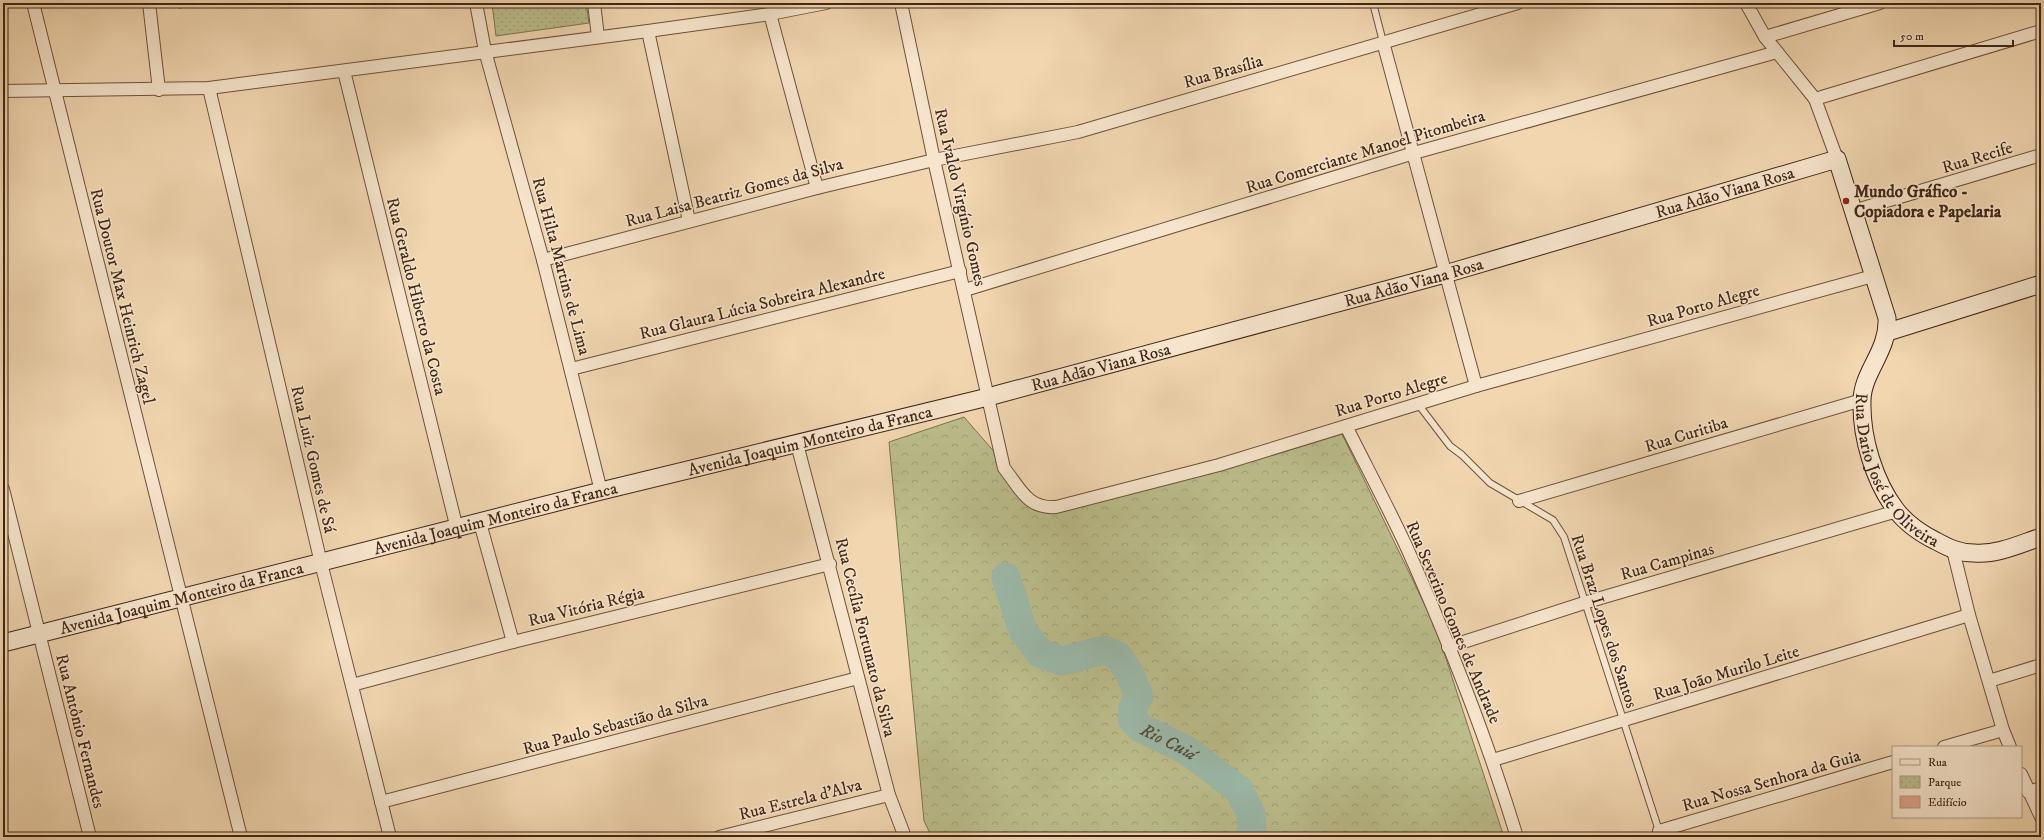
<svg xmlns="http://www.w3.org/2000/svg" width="2044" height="840" font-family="'IM FELL DW Pica',serif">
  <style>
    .forest { fill: url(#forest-crowns); stroke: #7e7250 }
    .park { fill: url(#park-dots); stroke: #7e7250 }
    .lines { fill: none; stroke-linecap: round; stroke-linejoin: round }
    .river { stroke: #9bb9a9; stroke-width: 29 }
    .building { fill: url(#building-hatch); stroke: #402616 }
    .lane-casing { stroke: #6c523c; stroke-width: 8 }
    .street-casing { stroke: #6c523c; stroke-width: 14 }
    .secondary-casing { stroke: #402616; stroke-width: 19 }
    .lane { stroke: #f6e4cc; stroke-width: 6 }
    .street { stroke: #f6e4cc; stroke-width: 12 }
    .secondary { stroke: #f6e4cc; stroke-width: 17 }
    .poi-dot { fill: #8f2418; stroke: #f6e4cc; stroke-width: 1.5 }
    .labels { text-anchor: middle; stroke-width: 3; stroke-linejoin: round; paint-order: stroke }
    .street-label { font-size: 17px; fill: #402616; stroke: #f6e4cc }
    .poi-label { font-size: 17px; font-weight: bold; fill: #402616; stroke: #f6e4cc; text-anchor: start }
    .water-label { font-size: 18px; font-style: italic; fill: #574b3b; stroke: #f6e4cc }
  </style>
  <defs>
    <pattern id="forest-crowns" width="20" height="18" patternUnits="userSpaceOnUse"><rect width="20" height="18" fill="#bbbd8b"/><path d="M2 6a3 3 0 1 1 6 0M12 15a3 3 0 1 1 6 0" fill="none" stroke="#a2a277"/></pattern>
    <pattern id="park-dots" width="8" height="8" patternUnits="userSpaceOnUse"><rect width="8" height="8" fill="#bbbd8b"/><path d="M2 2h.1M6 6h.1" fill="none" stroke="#a2a277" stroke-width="1.8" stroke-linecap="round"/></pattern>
    <pattern id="building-hatch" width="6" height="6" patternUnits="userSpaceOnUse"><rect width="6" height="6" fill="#e0a089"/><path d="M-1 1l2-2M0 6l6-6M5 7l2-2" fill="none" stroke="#b7826f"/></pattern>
  </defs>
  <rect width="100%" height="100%" fill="#f1d6b0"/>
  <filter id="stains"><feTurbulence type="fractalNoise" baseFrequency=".005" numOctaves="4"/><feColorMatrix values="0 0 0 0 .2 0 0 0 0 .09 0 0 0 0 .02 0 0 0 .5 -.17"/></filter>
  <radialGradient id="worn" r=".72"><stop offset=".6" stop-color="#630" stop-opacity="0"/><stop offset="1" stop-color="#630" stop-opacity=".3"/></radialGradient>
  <polygon class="forest" points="964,417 1043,508 1341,432 1436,628 1504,837 932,837 924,821 889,442"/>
  <polygon class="park" points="492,3 586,3 589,23 496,36"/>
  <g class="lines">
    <path class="river" id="s1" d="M1006,577L1023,631L1041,654L1062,661L1104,650L1118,656L1129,672L1139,696L1132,710L1133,720L1141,728L1188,751L1239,790L1251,814L1252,837"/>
  </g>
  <polygon class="building" points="179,3 194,3 195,6 179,8"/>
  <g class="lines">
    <defs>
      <g id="lane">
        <polyline points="1373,3 1383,42"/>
        <polyline points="1418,404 1450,446 1462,455 1490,483 1553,520 1564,537 1661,837"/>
      </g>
      <g id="street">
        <polyline points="33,3 241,837"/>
        <polyline points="149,3 159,90"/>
        <polyline points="476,3 485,51 543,260 601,491"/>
        <polyline points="594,3 598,37"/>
        <path d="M901,3L934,160L1004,468C1020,488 1027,509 1056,507L1219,465L1476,386L1873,276"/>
        <polyline points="1746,3 1765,37 1815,99 1837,159"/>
        <polyline points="770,14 817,188"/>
        <polyline points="648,31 689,221"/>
        <polyline points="1765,37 1880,3"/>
        <polyline points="1383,42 1476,386"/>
        <polyline points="344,71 457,529"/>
        <polyline points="209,88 321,563 390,837"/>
        <polyline points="3,91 209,88 648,31 770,14 826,3"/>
        <polyline points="1815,99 2041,31"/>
        <polyline points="1853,211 2041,155"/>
        <polyline points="543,260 817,188 934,160 1078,132 1518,3"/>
        <polyline points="965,290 1414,153 1777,52"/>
        <polyline points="571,369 960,271"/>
        <path d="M1346,426C1366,466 1388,507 1407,548C1449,642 1487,739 1517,837"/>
        <polyline points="797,444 889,795 905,837"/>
        <polyline points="3,489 90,837"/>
        <polyline points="1519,501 1862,400"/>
        <polyline points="480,523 513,642"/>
        <polyline points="1953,550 1969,615 2003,730 2010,747"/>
        <polyline points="1448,647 1587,602 1897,511"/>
        <polyline points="1989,681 2041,665"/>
        <polyline points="352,685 513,642 830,564"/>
        <polyline points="1944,747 2003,730"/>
        <polyline points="1493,760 1969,615"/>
        <polyline points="2021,774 2041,817"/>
        <polyline points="2028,792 2041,788"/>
        <polyline points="381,802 858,678"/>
        <polyline points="1659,831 1893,762"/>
        <polyline points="719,837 889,795"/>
      </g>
      <g id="secondary">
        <polyline points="1888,332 2041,284"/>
        <path id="s2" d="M3,643L601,491L988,397L1445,274L1837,159L1887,318C1889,351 1862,372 1862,401C1861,437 1874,481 1896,510C1906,523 1922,534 1936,541C1949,548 1959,553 1974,553C1997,555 2020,544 2041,537"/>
      </g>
    </defs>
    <use href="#lane" class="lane-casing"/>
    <use href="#street" class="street-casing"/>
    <use href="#secondary" class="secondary-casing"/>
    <use href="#lane" class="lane"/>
    <use href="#street" class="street"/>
    <use href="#secondary" class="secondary"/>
  </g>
  <circle class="poi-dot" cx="1846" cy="201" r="4"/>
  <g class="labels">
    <g class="street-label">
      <text transform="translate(1223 71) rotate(-16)" y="6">Rua Brasília</text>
      <text transform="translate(1365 151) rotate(-17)" y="6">Rua Comerciante Manoel Pitombeira</text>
      <text transform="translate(1977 157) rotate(-17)" y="6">Rua Recife</text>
      <text transform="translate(734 192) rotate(-15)" y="6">Rua Laisa Beatriz Gomes da Silva</text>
      <text dy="6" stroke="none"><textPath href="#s2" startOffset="1780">Rua Adão Viana Rosa</textPath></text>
      <text transform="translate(961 197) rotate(77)" y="6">Rua Ivaldo Virgínio Gomes</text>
      <text transform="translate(562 266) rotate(75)" y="6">Rua Hilta Martins de Lima</text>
      <text dy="6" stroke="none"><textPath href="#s2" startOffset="1456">Rua Adão Viana Rosa</textPath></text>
      <text transform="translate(123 296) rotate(76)" y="6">Rua Doutor Max Heinrich Zagel</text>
      <text transform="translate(417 296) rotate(76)" y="6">Rua Geraldo Hiberto da Costa</text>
      <text transform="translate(762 303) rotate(-14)" y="6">Rua Glaura Lúcia Sobreira Alexandre</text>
      <text transform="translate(1703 305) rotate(-16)" y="6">Rua Porto Alegre</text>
      <text dy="6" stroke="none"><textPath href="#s2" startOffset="1132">Rua Adão Viana Rosa</textPath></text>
      <text transform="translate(1391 394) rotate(-17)" y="6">Rua Porto Alegre</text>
      <text transform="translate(1686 434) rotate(-17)" y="6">Rua Curitiba</text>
      <text dy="6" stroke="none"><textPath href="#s2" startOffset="832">Avenida Joaquim Monteiro da Franca</textPath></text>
      <text transform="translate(314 459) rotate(77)" y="6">Rua Luiz Gomes de Sá</text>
      <text dy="6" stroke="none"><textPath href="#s2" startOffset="2232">Rua Dario José de Oliveira</textPath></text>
      <text dy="6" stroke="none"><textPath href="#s2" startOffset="508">Avenida Joaquim Monteiro da Franca</textPath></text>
      <text transform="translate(1667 561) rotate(-16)" y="6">Rua Campinas</text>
      <text dy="6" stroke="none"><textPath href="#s2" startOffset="184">Avenida Joaquim Monteiro da Franca</textPath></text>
      <text transform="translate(586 606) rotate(-14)" y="6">Rua Vitória Régia</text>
      <text transform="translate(1605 621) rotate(72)" y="6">Rua Braz Lopes dos Santos</text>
      <text transform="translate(1454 622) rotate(67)" y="6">Rua Severino Gomes de Andrade</text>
      <text transform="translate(866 637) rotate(76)" y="6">Rua Cecília Fortunato da Silva</text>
      <text transform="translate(1726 672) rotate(-17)" y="6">Rua João Murilo Leite</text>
      <text transform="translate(615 724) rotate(-15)" y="6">Rua Paulo Sebastião da Silva</text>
      <text transform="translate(81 731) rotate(76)" y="6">Rua Antônio Fernandes</text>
      <text transform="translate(1771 780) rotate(-16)" y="6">Rua Nossa Senhora da Guia</text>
      <text transform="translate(800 799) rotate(-14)" y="6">Rua Estrela d'Alva</text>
    </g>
    <g class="poi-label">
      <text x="1854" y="197">Mundo Gráfico -<tspan x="1854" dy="20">Copiadora e Papelaria</tspan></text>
    </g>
    <g class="water-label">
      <text dy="6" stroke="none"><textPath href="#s1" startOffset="280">Rio Cuiá</textPath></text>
    </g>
  </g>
  <rect width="2044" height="840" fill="none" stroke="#f1d6b0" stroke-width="16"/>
  <rect x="4" y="4" width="2036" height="832" fill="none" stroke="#402616" stroke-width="2"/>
  <rect x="8" y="8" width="2028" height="824" fill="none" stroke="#402616"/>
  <rect x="1892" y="746" width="130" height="72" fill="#f6e4cc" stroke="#ad9883"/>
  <rect x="1900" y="759" width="20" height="6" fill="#f6e4cc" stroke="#ad9883"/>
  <text x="1928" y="766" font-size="12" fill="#402616">Rua</text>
  <rect x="1900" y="776" width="20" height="12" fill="url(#park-dots)" stroke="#ad9883"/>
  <text x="1928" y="786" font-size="12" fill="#402616">Parque</text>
  <rect x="1900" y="796" width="20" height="12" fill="#e0a089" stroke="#ad9883"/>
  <text x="1928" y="806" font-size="12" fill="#402616">Edifício</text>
  <path d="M1894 40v6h119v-6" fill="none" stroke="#402616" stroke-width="2"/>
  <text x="1900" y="40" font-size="12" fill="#402616" stroke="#f6e4cc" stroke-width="3" paint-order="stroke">50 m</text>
  <rect width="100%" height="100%" filter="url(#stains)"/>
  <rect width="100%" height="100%" fill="url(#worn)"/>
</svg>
